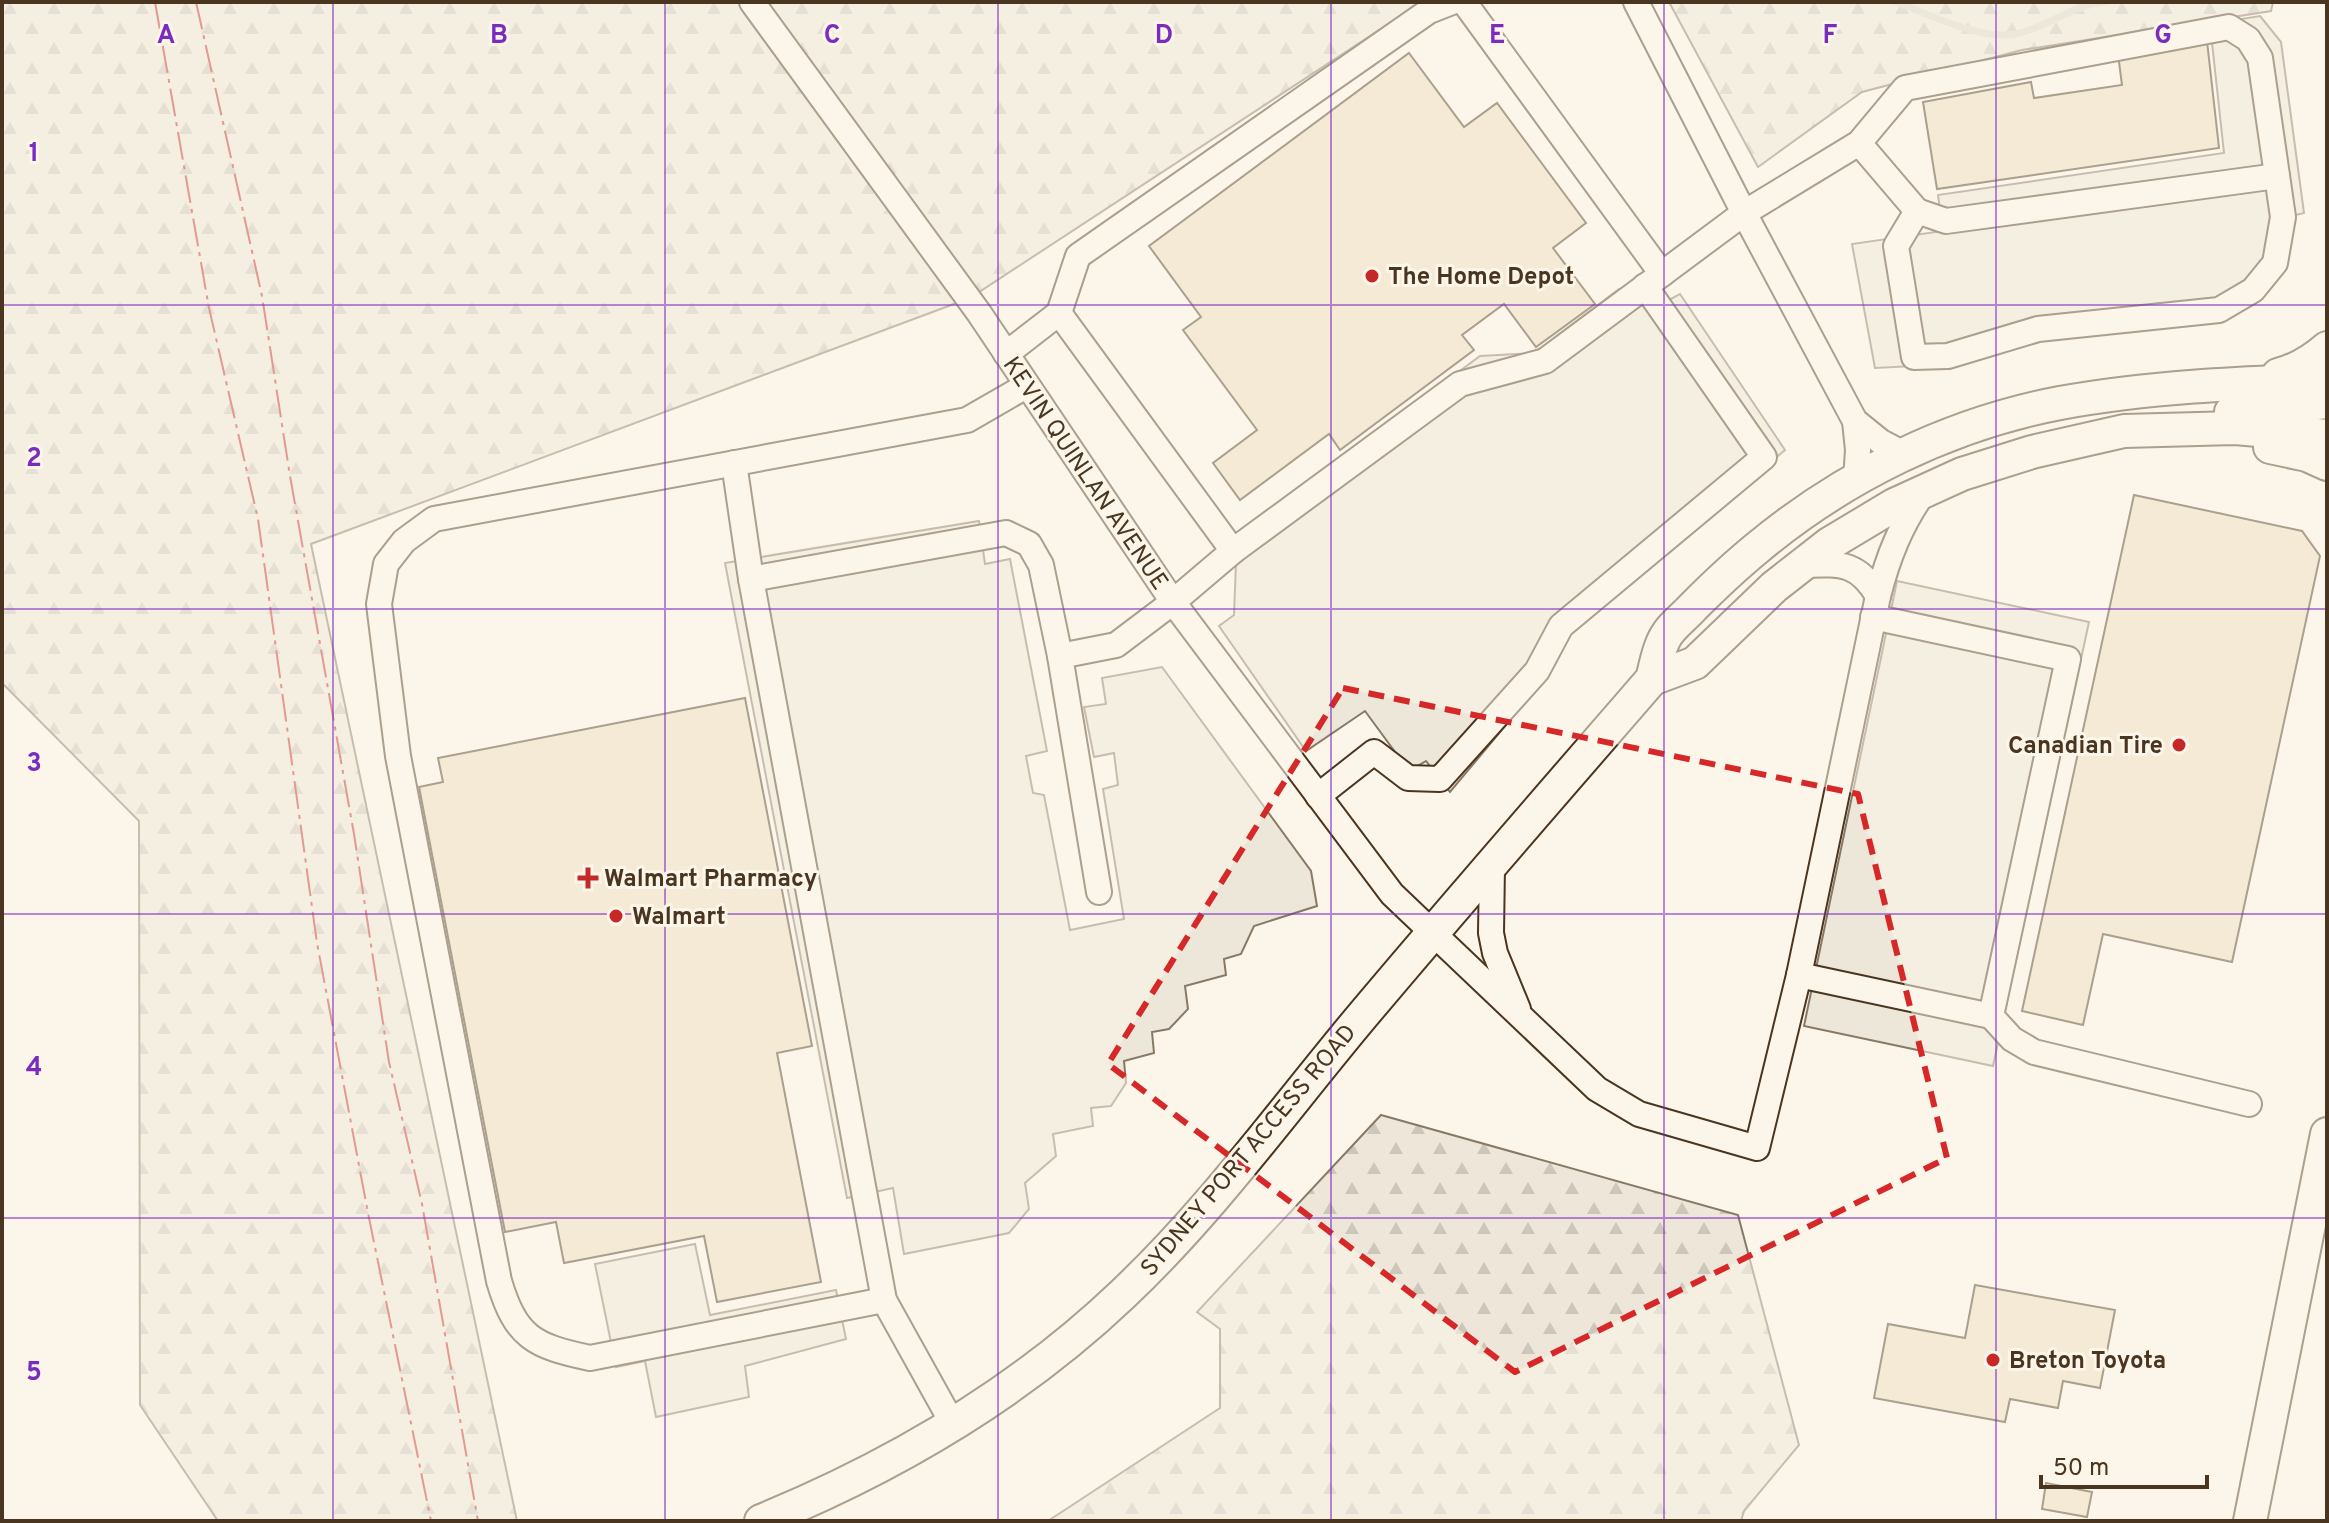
<svg xmlns="http://www.w3.org/2000/svg" width="2329" height="1523" font-family="Overpass,sans-serif">
  <style>
    .forest { fill: url(#forest-firs); stroke: #887966; stroke-width: 2 }
    .parking { fill: #ede7d9; stroke: #887966; stroke-width: 2 }
    .lines { fill: none; stroke-linecap: round; stroke-linejoin: round }
    .stream { stroke: #dcd4c6; stroke-width: 7 }
    .building { fill: #ecdcbc; stroke: #4a3520; stroke-width: 2 }
    .minor-casing { stroke: #4a3520; stroke-width: 28 }
    .major-casing { stroke: #4a3520; stroke-width: 36 }
    .minor { stroke: #fbf6e9; stroke-width: 24 }
    .major { stroke: #fbf6e9; stroke-width: 32 }
    .power { stroke: #c62828; stroke-width: 2; stroke-dasharray: 28 6 4 6; stroke-linecap: butt }
    .marked { fill: none; stroke: #d62828; stroke-width: 6; stroke-dasharray: 16 10; stroke-linejoin: round }
    .grid { fill: none; stroke: #7b2cbf; stroke-width: 2; stroke-opacity: 0.55 }
    .poi-dot { fill: #c62828; stroke: #fbf6e9; stroke-width: 3 }
    .labels { text-anchor: middle; stroke-width: 6; stroke-linejoin: round; paint-order: stroke }
    .poi-label { font-size: 24px; font-weight: bold; fill: #4a3520; stroke: #fbf6e9; text-anchor: start }
    .street-label { font-size: 24px; fill: #4a3520; stroke: #fbf6e9 }
    .grid-label { font-size: 26px; text-anchor: middle; font-weight: bold; fill: #7b2cbf; stroke: #fbf6e9; stroke-width: 6; stroke-linejoin: round; paint-order: stroke }
  </style>
  <defs>
    <pattern id="forest-firs" width="22" height="20" patternUnits="userSpaceOnUse" patternTransform="scale(2)"><rect width="22" height="20" fill="#ede6d9"/><path d="M5 1l3.5 6h-7zM16 11l3.5 6h-7z" fill="#cdc6ba"/></pattern>
  </defs>
  <rect width="100%" height="100%" fill="#fbf6e9"/>
  <g class="forest">
    <polygon points="2,2 1422,2 970,298 311,544 517,1521 218,1521 140,1405 139,821 2,683"/>
    <polygon points="1669,2 2273,2 2271,11 2022,50 1862,92 1758,167"/>
    <polygon points="1381,1115 1738,1215 1799,1445 1744,1511 1741,1521 1048,1521 1220,1408 1220,1329 1197,1312"/>
  </g>
  <g class="parking">
    <polygon points="2260,16 2281,42 2304,213 2295,215 2256,299 2040,339 1954,364 1875,368 1852,244 1943,231 1938,195 2224,153 2210,24"/>
    <polygon points="1619,289 1669,300 1680,294 1785,450 1571,633 1546,677 1450,792 1426,761 1409,771 1365,711 1306,751 1219,626 1234,615 1237,537 1480,356 1534,353"/>
    <polygon points="979,521 985,564 1010,559 1047,751 1026,756 1033,793 1044,795 1070,930 1124,919 1103,789 1118,785 1114,753 1094,757 1084,707 1106,704 1102,678 1162,667 1311,871 1317,906 1254,926 1241,954 1224,959 1226,975 1185,986 1188,1009 1169,1029 1152,1032 1154,1053 1124,1061 1126,1083 1111,1106 1091,1108 1093,1126 1053,1134 1056,1156 1025,1183 1029,1209 1009,1233 904,1254 893,1188 847,1198 725,563"/>
    <polygon points="1897,581 2089,622 1993,1066 1804,1026"/>
    <polygon points="695,1244 710,1315 836,1290 846,1339 745,1366 749,1397 656,1417 645,1361 616,1367 595,1264"/>
  </g>
  <g class="lines">
    <path class="stream" d="M1896,2C1929,14 1981,41 2016,34C2046,28 2070,6 2104,2"/>
  </g>
  <g class="building">
    <polygon points="2207,41 2219,148 1937,189 1923,102 2031,82 2034,98 2122,85 2118,54"/>
    <polygon points="1409,53 1464,127 1497,103 1586,223 1553,248 1595,304 1536,347 1504,304 1462,335 1474,350 1340,450 1329,434 1240,500 1213,463 1257,430 1183,330 1201,317 1149,246"/>
    <polygon points="2134,495 2302,531 2320,556 2232,962 2103,934 2083,1025 2022,1011"/>
    <polygon points="745,698 812,1046 777,1053 821,1282 717,1302 704,1236 564,1263 556,1222 505,1232 419,787 443,782 438,758"/>
    <polygon points="1975,1285 2115,1310 2100,1388 2063,1381 2058,1408 2010,1399 2005,1422 1874,1398 1888,1324 1965,1338"/>
    <polygon points="2046,1483 2092,1492 2087,1517 2042,1509"/>
  </g>
  <g class="lines">
    <defs>
      <g id="minor">
        <path d="M752,2L979,313L1173,602L1392,894L1597,1089L1639,1114L1757,1148L1799,975L1878,596C1888,557 1901,524 1924,492"/>
        <polyline points="1464,2 1662,274"/>
        <polyline points="1636,2 1744,213 1855,421 1881,442 1906,455"/>
        <polyline points="1917,211 1946,221 2277,176"/>
        <polyline points="1059,313 1233,551"/>
        <polyline points="1006,354 1059,313 1078,256 1429,11 1452,2"/>
        <polyline points="1855,421 1858,450 1856,480"/>
        <polyline points="734,463 751,579 884,1300 954,1426"/>
        <path d="M1800,565C1838,564 1857,560 1878,596"/>
        <polyline points="751,579 1006,533 1029,544 1041,565 1060,656"/>
        <polyline points="1318,796 1374,752 1408,778 1440,779 1537,671 1561,626 1764,457 1645,286"/>
        <polyline points="1492,866 1491,933 1495,953 1518,1009"/>
        <polyline points="1099,892 1060,656 1116,645 1173,602 1233,551 1460,384 1545,361 1744,213 1859,143 1905,88 2229,27 2248,39 2260,58 2283,217 2275,263 2253,290 2219,310 2038,329 1948,356 1914,357 1896,246 1917,211 1859,143"/>
        <polyline points="1799,975 1991,1016 2068,659 1873,617"/>
        <polyline points="1991,1016 2012,1039 2034,1052 2249,1104"/>
        <path d="M884,1300L590,1358C534,1346 516,1338 499,1281L398,756L379,604L386,564L404,541L434,519L967,420L1026,386"/>
      </g>
      <g id="major">
        <path d="M2278,375C2297,370 2312,361 2327,348"/>
        <polyline points="2231,412 2327,402"/>
        <polyline points="2270,447 2307,455 2327,464"/>
        <polyline points="1652,679 1695,663 1774,587 1829,544 1894,505 1962,474 2032,452 2124,431 2235,428 2327,436"/>
        <path d="M761,1521C895,1466 1018,1394 1123,1294C1212,1210 1285,1108 1363,1015C1458,902 1555,791 1652,679C1656,665 1659,645 1668,633C1674,624 1685,616 1693,607C1713,587 1734,567 1756,549C1842,477 1949,424 2060,403C2148,387 2238,383 2327,380"/>
        <polyline points="2250,1521 2327,1134"/>
      </g>
    </defs>
    <use href="#minor" class="minor-casing"/>
    <use href="#major" class="major-casing"/>
    <use href="#minor" class="minor"/>
    <use href="#major" class="major"/>
    <g class="power">
      <polyline points="155,2 209,308 258,519 317,943 368,1213 431,1521"/>
      <polyline points="196,2 262,296 290,476 354,834 389,1062 422,1204 478,1521"/>
    </g>
  </g>
  <path d="M0 0H2329V1523H0ZM1343,688L1858,794L1947,1158L1515,1372L1108,1064Z" fill="#fbf6e9" fill-opacity=".55" fill-rule="evenodd"/>
  <path class="marked" d="M1343,688L1858,794L1947,1158L1515,1372L1108,1064Z"/>
  <path class="grid" d="M333,2V1521M665,2V1521M998,2V1521M1331,2V1521M1664,2V1521M1996,2V1521M2,305H2327M2,609H2327M2,914H2327M2,1218H2327"/>
  <g class="poi-dot">
    <circle cx="1372" cy="276" r="8"/>
    <circle cx="2179" cy="745" r="8"/>
    <path d="M584 866h8v8h8v8h-8v8h-8v-8h-8v-8h8z"/>
    <circle cx="616" cy="916" r="8"/>
    <circle cx="1993" cy="1360" r="8"/>
  </g>
  <g class="labels">
    <g class="poi-label">
      <text x="1388" y="284">The Home Depot</text>
      <text x="2163" y="753" text-anchor="end">Canadian Tire</text>
      <text x="604" y="886">Walmart Pharmacy</text>
      <text x="632" y="924">Walmart</text>
      <text x="2009" y="1368">Breton Toyota</text>
    </g>
    <g class="street-label">
      <text transform="translate(1086 473) rotate(56)" y="8">KEVIN QUINLAN AVENUE</text>
      <text transform="translate(1248 1150) rotate(-50)" y="8">SYDNEY PORT ACCESS ROAD</text>
    </g>
  </g>
  <g class="grid-label">
    <text x="166" y="43">A</text>
    <text x="499" y="43">B</text>
    <text x="832" y="43">C</text>
    <text x="1164" y="43">D</text>
    <text x="1497" y="43">E</text>
    <text x="1830" y="43">F</text>
    <text x="2163" y="43">G</text>
    <text x="34" y="161">1</text>
    <text x="34" y="466">2</text>
    <text x="34" y="771">3</text>
    <text x="34" y="1075">4</text>
    <text x="34" y="1380">5</text>
  </g>
  <rect width="2329" height="1523" fill="none" stroke="#4a3520" stroke-width="8"/>
  <path d="M2041 1475v12h166v-12" fill="none" stroke="#4a3520" stroke-width="4"/>
  <text x="2053" y="1475" font-size="24" fill="#4a3520" stroke="#fbf6e9" stroke-width="6" paint-order="stroke">50 m</text>
</svg>
